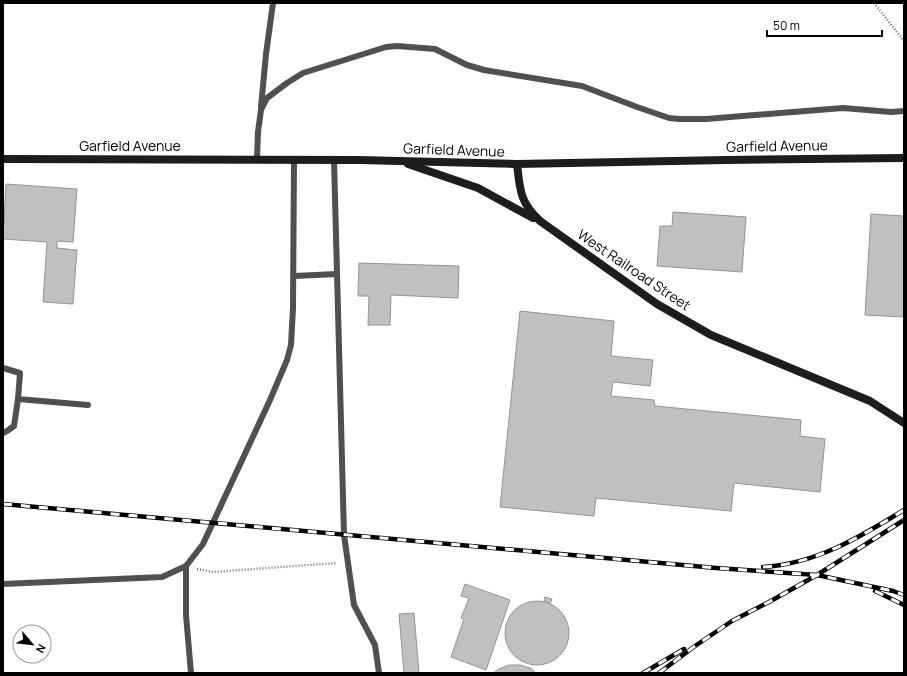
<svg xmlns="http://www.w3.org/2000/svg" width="907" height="676" font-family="Manrope,sans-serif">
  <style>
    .building { fill: #c0c0c0; stroke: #949494 }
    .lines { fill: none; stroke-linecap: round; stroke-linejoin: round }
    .path { stroke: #727272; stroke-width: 2.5; stroke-dasharray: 1 2; stroke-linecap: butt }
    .lane { stroke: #505050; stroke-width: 6 }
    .secondary { stroke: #1d1d1d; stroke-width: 8 }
    .rail-casing { stroke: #000; stroke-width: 4.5 }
    .rail { stroke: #fff; stroke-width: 3; stroke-dasharray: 9; stroke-linecap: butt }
    .labels { text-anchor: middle; stroke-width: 3.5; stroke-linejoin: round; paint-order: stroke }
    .street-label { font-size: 14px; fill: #000; stroke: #fff }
  </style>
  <rect width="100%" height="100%" fill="#fff"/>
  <g class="building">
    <polygon points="6,184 77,189 73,242 57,241 57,248 77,250 73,304 43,302 47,242 3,239"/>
    <polygon points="673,212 746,217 742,272 657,266 660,226 672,226"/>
    <polygon points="871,214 904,216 904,317 865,315"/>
    <polygon points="359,263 459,266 458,298 391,295 390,325 368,325 369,296 358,296"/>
    <polygon points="520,311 614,321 611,356 653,360 650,386 613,382 611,396 654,400 655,406 801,420 800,436 825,439 820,492 734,483 731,511 596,498 594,516 500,507"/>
    <polygon points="465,584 510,600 486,670 451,657 464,619 461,618 469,598 461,596"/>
    <polygon points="545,597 552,599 550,604 544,601"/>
    <circle cx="537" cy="633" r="32"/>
    <polygon points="414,613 419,673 404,673 399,614"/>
    <polygon points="509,665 520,665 530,668 536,673 493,673 499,669"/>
  </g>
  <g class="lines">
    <g class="path">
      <polyline points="874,3 904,41"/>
      <polyline points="197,569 213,572 337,563"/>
    </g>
    <g class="lane">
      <polyline points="261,107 266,54 273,3"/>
      <polyline points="257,159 258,132 261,110 267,98 287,83 303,73 386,47 397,46 435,49 467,65 484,70 582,86 637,107 669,118 679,119 706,119 843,108 891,112 904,111"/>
      <polyline points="334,160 344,535 354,605 375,645 379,673"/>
      <polyline points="294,276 337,274"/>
      <polyline points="3,368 20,373 18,399 88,405"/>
      <polyline points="3,433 7,431 14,426 18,399"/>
      <polyline points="186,566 186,615 191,673"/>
      <polyline points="3,584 162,577 186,566 203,544 270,400 287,360 291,345 293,308 294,160"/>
    </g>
    <g class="secondary">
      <polyline points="3,159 359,160 517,164 726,160 904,158"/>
      <polyline points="408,164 478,188 533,218"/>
      <path d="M517,164C520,191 520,202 540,221L657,304L711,335L870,401L904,423"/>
    </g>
    <defs>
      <g id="rail">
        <polyline points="3,504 716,568 817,575 893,591 904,595"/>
        <path d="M763,567C816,564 860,537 904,510"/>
        <polyline points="875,591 904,605"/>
        <polyline points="643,673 684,649"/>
        <polyline points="659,673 695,646 732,621 769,602 817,575 904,520"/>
      </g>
    </defs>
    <use href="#rail" class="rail-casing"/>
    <use href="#rail" class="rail"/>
  </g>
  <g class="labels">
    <g class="street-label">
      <text x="130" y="151">Garfield Avenue</text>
      <text transform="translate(777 146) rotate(-1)" y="5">Garfield Avenue</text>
      <text transform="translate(454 150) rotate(2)" y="5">Garfield Avenue</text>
      <text transform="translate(634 270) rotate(34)" y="5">West Railroad Street</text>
    </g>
  </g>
  <rect width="907" height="676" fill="none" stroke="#000000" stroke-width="8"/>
  <g transform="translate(32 644) rotate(118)"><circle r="19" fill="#ffffff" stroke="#999999"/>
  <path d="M0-3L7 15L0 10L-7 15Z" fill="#000000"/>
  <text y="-6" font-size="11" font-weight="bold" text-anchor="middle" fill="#000000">N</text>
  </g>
  <path d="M767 30v6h115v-6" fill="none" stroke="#000000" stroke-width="2"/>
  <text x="773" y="30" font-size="12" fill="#000000" stroke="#ffffff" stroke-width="3" paint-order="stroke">50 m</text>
</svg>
